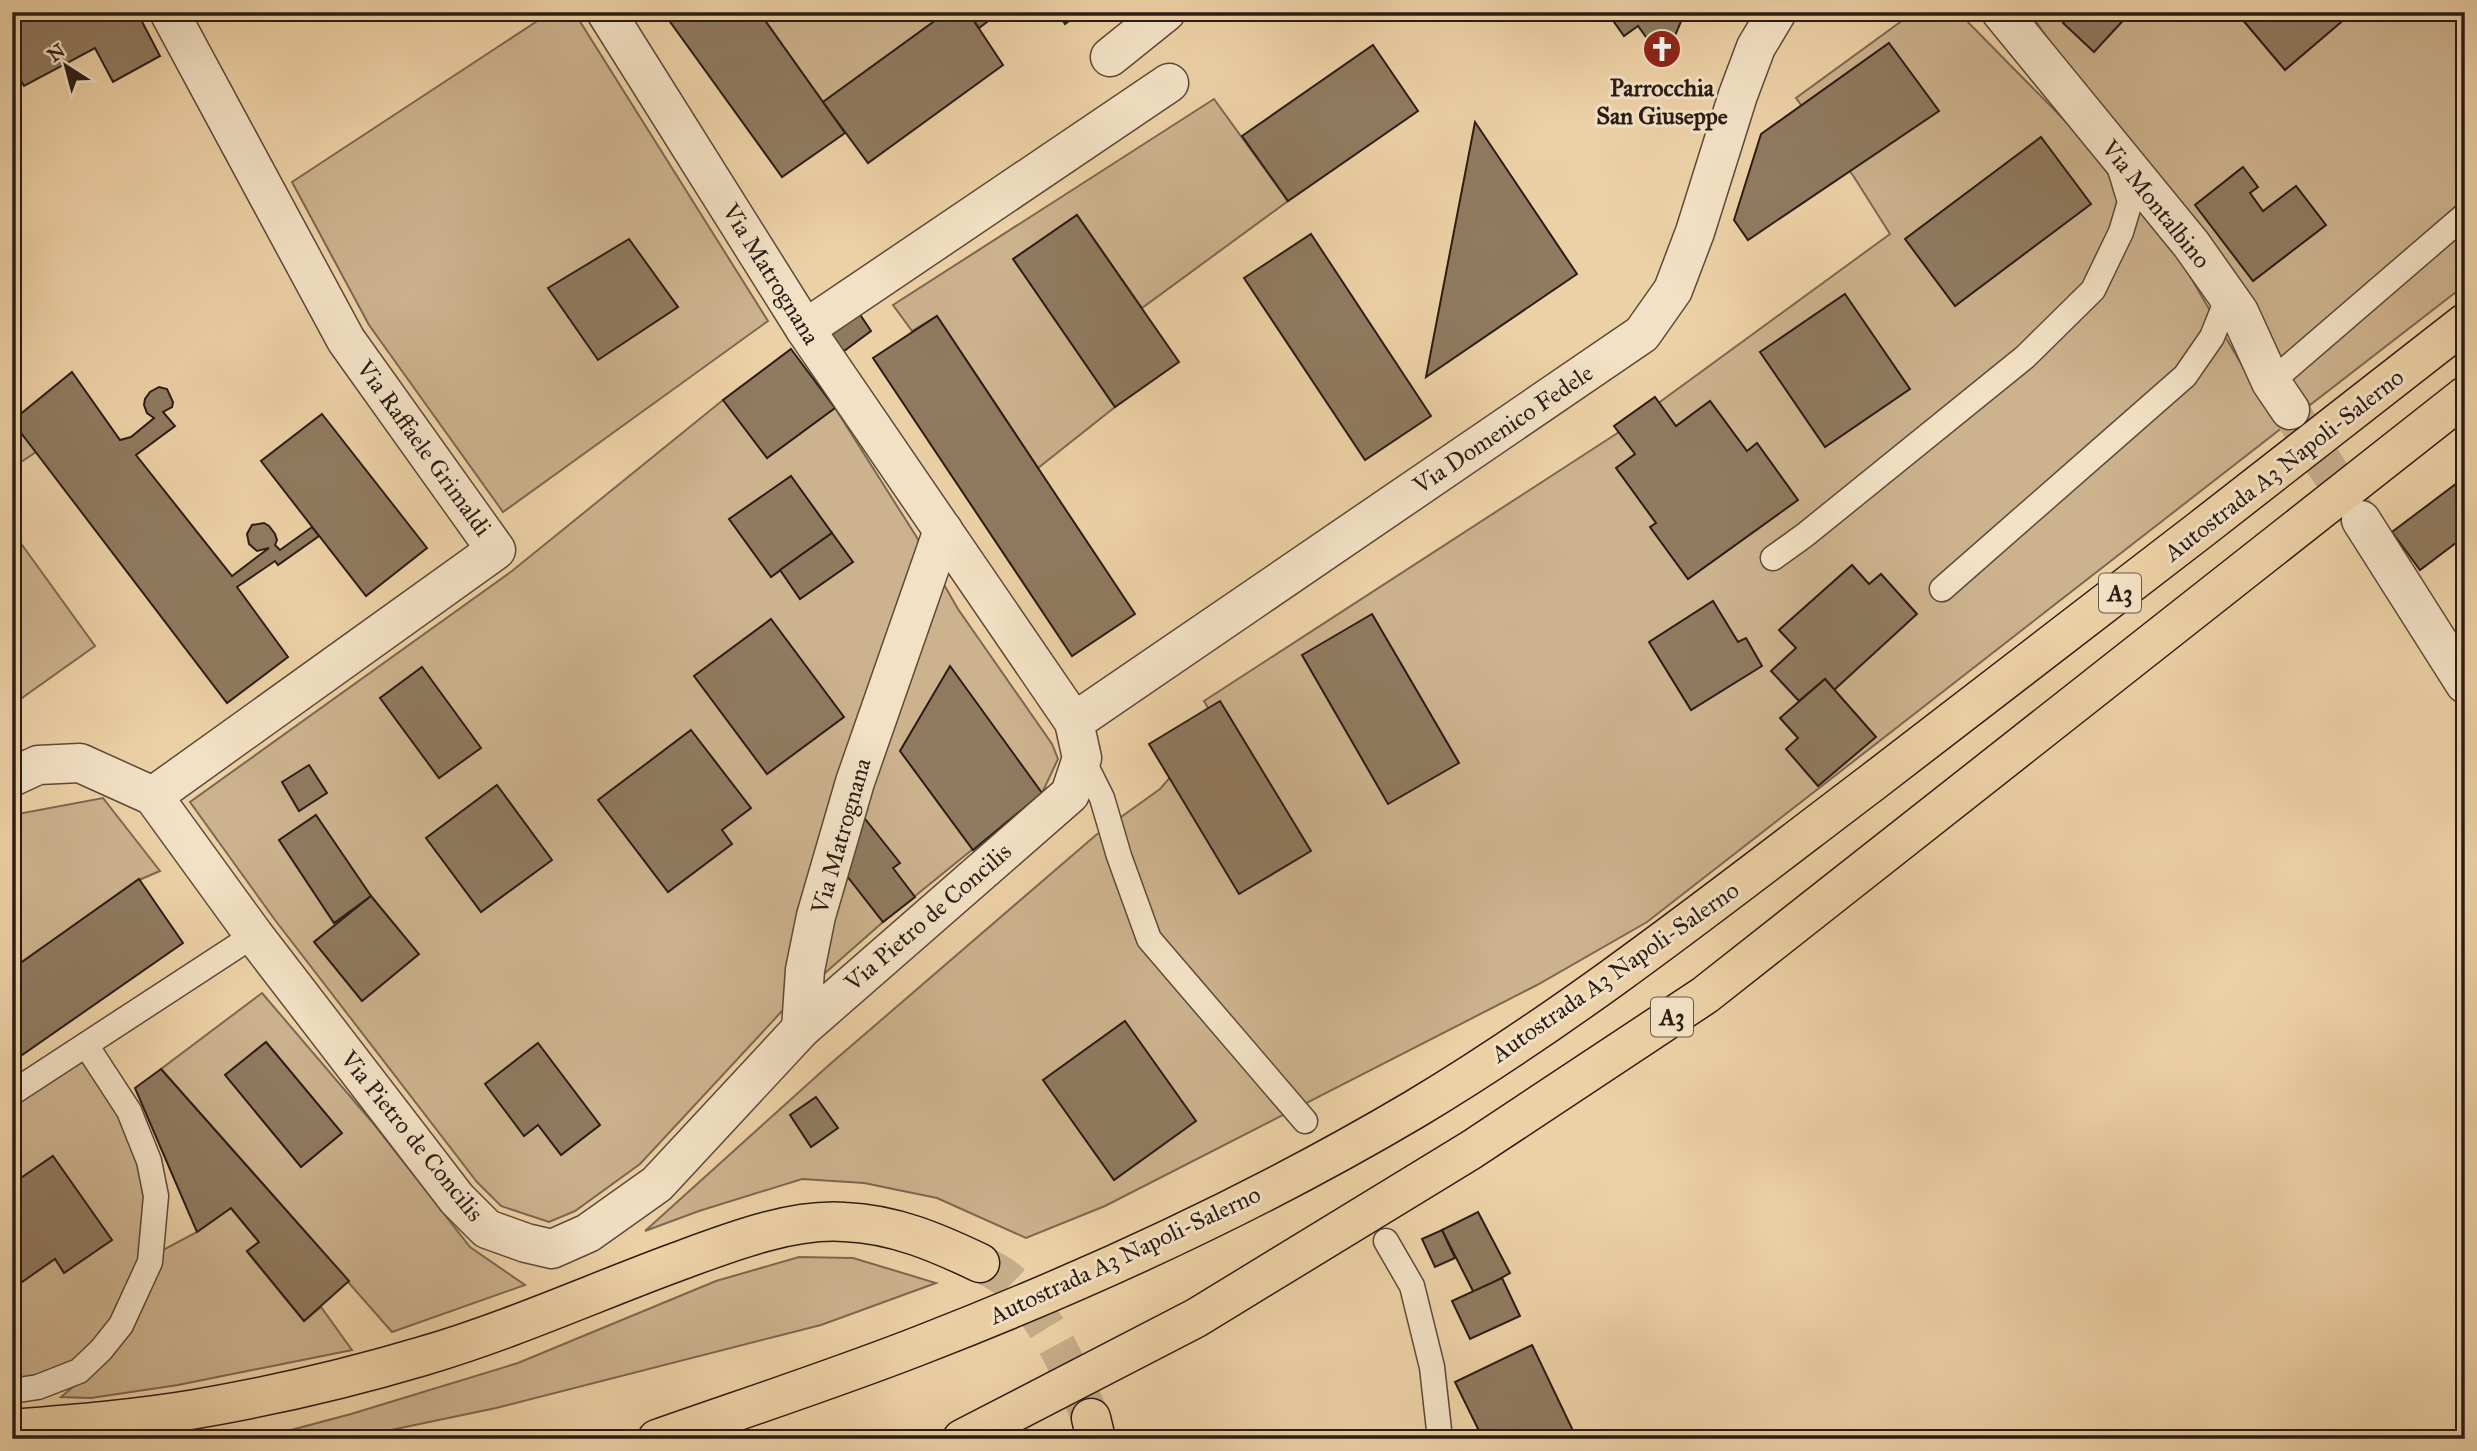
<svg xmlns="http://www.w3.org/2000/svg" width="2477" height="1451" font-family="'IM FELL Great Primer',serif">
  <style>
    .green { fill: #ccb28d; stroke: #7c6751; stroke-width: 2 }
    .building { fill: #907a60; stroke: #2b1c15; stroke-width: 2 }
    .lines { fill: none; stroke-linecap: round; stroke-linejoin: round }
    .street-tunnel { stroke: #c6ad89; stroke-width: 38; stroke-dasharray: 38 19; stroke-linecap: butt }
    .highway-tunnel { stroke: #c6ad89; stroke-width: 38; stroke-dasharray: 38 19; stroke-linecap: butt }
    .lane-casing { stroke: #5c4939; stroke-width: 27 }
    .street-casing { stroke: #5c4939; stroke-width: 41 }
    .highway-casing { stroke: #2b1c15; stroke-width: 41 }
    .lane { stroke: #f3e1c5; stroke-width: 24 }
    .street { stroke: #f3e1c5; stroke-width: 38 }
    .highway { stroke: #edd1a6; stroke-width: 38 }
    .labels { text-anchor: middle; stroke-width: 6; stroke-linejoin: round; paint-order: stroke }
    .shield { fill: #f3e1c5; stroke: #67574a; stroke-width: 2 }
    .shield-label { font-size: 23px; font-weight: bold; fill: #2b1c15 }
    .poi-label { font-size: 24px; font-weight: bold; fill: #2b1c15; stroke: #f3e1c5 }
    .street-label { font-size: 24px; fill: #2b1c15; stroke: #f3e1c5 }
  </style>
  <rect width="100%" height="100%" fill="#edd1a6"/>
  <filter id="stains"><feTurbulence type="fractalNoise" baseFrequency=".00286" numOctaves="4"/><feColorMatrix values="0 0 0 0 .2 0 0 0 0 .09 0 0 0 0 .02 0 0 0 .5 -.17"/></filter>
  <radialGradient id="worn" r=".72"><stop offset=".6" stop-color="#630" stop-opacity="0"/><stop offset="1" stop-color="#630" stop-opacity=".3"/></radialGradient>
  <g class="green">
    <polygon points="551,12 574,12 768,321 503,512 369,325 292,182"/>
    <polygon points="759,12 947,12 823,102"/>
    <polygon points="1914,12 1958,12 2082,138 2177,254 2257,391 2283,427 1647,922 1537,985 1105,1206 1026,1238 937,1198 864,1183 802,1179 699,1211 645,1231 829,1065 1096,835 1160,789 1217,723 1204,701 1616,434 1890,234 1854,177 1796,98"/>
    <polygon points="2029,12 2465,12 2465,285 2310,405"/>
    <polygon points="1214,99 1288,201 1142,308 1077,215 1014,259 1115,407 1038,468 937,316 912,331 893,305"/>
    <polygon points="723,400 835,408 916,536 958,609 1052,744 1058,759 1042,793 883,922 783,1010 640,1164 575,1211 549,1222 501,1206 477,1182 275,920 190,802 512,571"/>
    <polygon points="12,421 36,452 12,468"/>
    <polygon points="12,531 95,646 12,705"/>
    <polygon points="103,798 160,871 139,880 12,969 12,815"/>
    <polygon points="262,993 372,1122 470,1247 525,1285 392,1332 161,1069"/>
    <polygon points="83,1058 121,1115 140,1164 146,1204 138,1265 113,1320 77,1359 40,1376 12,1381 12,1105"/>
    <polygon points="231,1208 259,1242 247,1252 304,1321 321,1307 352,1350 178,1385 91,1398 61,1397 81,1380 163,1250 197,1232"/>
    <polygon points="799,1257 853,1258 936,1283 821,1325 496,1408 348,1439 275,1439 280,1433 351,1414 518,1363 716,1281"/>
  </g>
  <g class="building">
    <polygon points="12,12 137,12 160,56 113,82 95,48 24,86 12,65"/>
    <polygon points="663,12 759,12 845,133 782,177"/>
    <polygon points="947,12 968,12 1003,65 868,163 823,102"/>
    <polygon points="968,12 1000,12 979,28"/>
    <polygon points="1058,12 1081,12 1065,24"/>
    <polygon points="1607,12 1685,12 1664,62 1638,26 1624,36"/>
    <polygon points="2073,12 2131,12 2094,52 2063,23"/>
    <polygon points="2236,12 2353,12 2285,70"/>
    <polygon points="1889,43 1939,111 1748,240 1734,220 1761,134"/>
    <polygon points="1373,45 1418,111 1288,201 1242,136"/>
    <polygon points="1475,122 1577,274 1426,377"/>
    <polygon points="2041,137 2091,204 1955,306 1905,239"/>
    <polygon points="2243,167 2258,187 2250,193 2263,211 2296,186 2326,225 2253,281 2195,205"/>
    <polygon points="1077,215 1179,362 1115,407 1013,259"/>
    <polygon points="1311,234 1431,416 1365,460 1244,278"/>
    <polygon points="629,239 678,307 598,360 548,288"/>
    <polygon points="1845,294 1910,389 1825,447 1760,352"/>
    <polygon points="855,307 871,331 840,354 823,329"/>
    <polygon points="937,316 1135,614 1072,656 873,358"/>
    <polygon points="791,349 835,408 767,458 723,400"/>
    <polygon points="72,372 120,440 131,437 154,418 147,413 144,405 145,399 150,392 159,387 167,389 173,402 172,407 163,412 175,426 136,455 232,576 269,548 257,551 249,544 247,534 252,525 264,523 269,526 275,534 277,540 275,545 280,550 312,527 319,536 278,565 275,561 237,587 288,657 227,703 12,421"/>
    <polygon points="1655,397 1676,426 1710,401 1747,451 1757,443 1798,500 1688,579 1650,527 1656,523 1616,468 1635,454 1614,426"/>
    <polygon points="322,414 427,548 366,596 261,461"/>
    <polygon points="791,476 832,533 771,577 729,519"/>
    <polygon points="2465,477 2465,536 2420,570 2392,532"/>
    <polygon points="832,533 853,562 800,599 780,570"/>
    <polygon points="1852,565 1869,584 1881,574 1917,614 1834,690 1825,679 1799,701 1771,671 1796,648 1779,630"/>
    <polygon points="1713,601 1738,642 1746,638 1762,666 1691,710 1649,642"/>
    <polygon points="1372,614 1459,763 1388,804 1302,655"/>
    <polygon points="771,619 844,717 767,774 694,676"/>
    <polygon points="950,666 1042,793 973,850 900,751"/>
    <polygon points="422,667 481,748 439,778 380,698"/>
    <polygon points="1825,679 1876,737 1818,786 1786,749 1798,738 1780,718"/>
    <polygon points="1220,701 1311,851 1239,894 1149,744"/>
    <polygon points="691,730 751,808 722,830 732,844 668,892 598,800"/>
    <polygon points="309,765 327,793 299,811 282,782"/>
    <polygon points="497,785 552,860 481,912 426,838"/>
    <polygon points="316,815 371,896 334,923 279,840"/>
    <polygon points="862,815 900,863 893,868 915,897 883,922 840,867"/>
    <polygon points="139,879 183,943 12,1062 12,969"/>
    <polygon points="371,896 419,954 362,1001 314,942"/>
    <polygon points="1125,1021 1196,1121 1114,1180 1043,1080"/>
    <polygon points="266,1042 342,1133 301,1167 225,1075"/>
    <polygon points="538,1043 600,1125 561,1155 538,1125 524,1136 485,1084"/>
    <polygon points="161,1069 349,1281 304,1321 247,1251 259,1242 231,1208 197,1232 135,1088"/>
    <polygon points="816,1097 838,1128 811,1147 790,1115"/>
    <polygon points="53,1156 112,1240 64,1273 55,1259 12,1289 12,1184"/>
    <polygon points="1478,1212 1510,1273 1474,1293 1442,1230"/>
    <polygon points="1442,1230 1455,1258 1435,1267 1422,1239"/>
    <polygon points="1502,1278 1520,1316 1470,1339 1452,1301"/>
    <polygon points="1532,1345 1577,1439 1483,1439 1455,1382"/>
  </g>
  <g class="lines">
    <polyline class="street-tunnel" points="2290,410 2360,519"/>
    <path class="highway-tunnel" d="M980,1263C989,1268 1000,1273 1008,1280C1048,1316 1069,1370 1091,1418"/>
    <defs>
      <g id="lane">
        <polyline points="2271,382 2465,215"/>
        <polyline points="1773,558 1805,535 2025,357 2093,290 2121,232 2130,202 2120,169"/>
        <polyline points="1942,589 2185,376 2212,337 2228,297"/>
        <polyline points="1082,758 1102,798 1119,856 1149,939 1305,1121"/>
        <polyline points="12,1093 254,935"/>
        <polyline points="1386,1241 1412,1286 1432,1367 1440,1439"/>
        <polyline points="12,1391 38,1387 79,1371 101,1350 121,1325 150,1262 156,1196 149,1161 129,1111 86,1045"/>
      </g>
      <g id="street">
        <polyline points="2001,12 2191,244 2239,312 2271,382 2290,410"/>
        <polyline points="1110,57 1166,12"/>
        <polyline points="805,329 1169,83"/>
        <polyline points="2361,520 2465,684"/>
        <polyline points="1074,722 1642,334 1673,290 1695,232 1738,95 1756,47 1777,12"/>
        <polyline points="12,777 38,765 80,763 153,796 254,935 457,1199 487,1229 526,1243 552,1249 588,1233 657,1184 801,1029 1070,794 1082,758 1074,722 805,329 606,12"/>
        <polyline points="153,796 496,550 346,340 169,12"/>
        <polyline points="801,1029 805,970 816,916 855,782 943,530"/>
      </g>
      <g id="highway">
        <polyline points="1091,1418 1096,1439"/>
        <path d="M12,1429C74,1424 136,1419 196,1409C272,1396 349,1378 423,1356C508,1331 588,1295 671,1264C723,1245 788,1218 845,1222C894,1224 936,1242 980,1263"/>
        <path d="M657,1439C745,1408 834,1379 921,1345C1091,1279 1258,1202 1415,1109C1575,1013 1721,897 1870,784C2069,632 2268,478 2465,323"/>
        <polyline points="962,1439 1196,1318 1471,1150 1705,995 2465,396"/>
      </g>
    </defs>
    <use href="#lane" class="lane-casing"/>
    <use href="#street" class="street-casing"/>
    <use href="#highway" class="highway-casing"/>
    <use href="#lane" class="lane"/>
    <use href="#street" class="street"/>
    <use href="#highway" class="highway"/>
  </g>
  <defs>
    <symbol id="church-disc" viewBox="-11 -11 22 22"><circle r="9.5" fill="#8f2418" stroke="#f3e1c5"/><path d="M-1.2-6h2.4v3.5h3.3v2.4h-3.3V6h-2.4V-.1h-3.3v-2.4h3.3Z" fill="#fff"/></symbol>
  </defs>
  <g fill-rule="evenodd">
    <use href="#church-disc" x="1640" y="27" width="44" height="44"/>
  </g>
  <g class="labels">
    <g class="shield">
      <rect x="2099" y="573.5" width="42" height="39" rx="5"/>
      <rect x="1651" y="997.5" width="42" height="39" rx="5"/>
    </g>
    <g class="shield-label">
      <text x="2120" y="601">A3</text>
      <text x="1672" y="1025">A3</text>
    </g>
    <g class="poi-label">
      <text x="1662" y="96">Parrocchia<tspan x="1662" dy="28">San Giuseppe</tspan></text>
    </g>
    <g class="street-label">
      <text transform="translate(2156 204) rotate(51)" y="8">Via Montalbino</text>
      <text transform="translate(771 274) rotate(58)" y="8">Via Matrognana</text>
      <text transform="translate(1503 429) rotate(-34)" y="8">Via Domenico Fedele</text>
      <text transform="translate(424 448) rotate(54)" y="8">Via Raffaele Grimaldi</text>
      <text transform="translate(2284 465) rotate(-38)" y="8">Autostrada A3 Napoli-Salerno</text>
      <text transform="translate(841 836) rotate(-74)" y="8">Via Matrognana</text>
      <text transform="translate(928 917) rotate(-41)" y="8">Via Pietro de Concilis</text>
      <text transform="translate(1615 972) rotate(-35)" y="8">Autostrada A3 Napoli-Salerno</text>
      <text transform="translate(412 1136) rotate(51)" y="8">Via Pietro de Concilis</text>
      <text transform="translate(1125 1255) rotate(-25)" y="8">Autostrada A3 Napoli-Salerno</text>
    </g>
  </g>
  <rect width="2477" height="1451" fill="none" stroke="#edd1a6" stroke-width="42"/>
  <rect x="14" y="14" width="2449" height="1423" fill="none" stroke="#2b1c15" stroke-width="3.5"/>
  <rect x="21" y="21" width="2435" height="1409" fill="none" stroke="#2b1c15" stroke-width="2"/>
  <g transform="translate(66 66) rotate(324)" stroke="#f3e1c5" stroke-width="5" paint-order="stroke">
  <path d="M0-5L12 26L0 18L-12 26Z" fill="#2b1c15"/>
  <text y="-10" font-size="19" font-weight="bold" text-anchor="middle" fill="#2b1c15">N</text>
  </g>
  <rect width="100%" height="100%" filter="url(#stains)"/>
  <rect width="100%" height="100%" fill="url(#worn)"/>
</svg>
